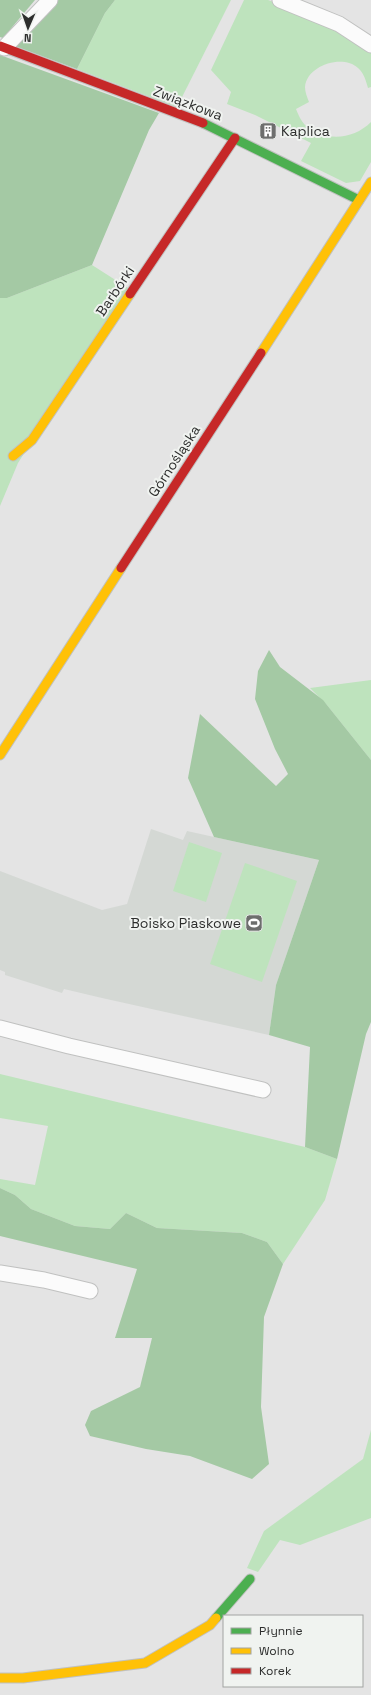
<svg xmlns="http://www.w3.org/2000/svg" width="371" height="1695" font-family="'Space Grotesk',sans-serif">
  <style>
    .built { fill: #d4d8d4 }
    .green { fill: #bee3bd }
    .forest { fill: #a4c9a4 }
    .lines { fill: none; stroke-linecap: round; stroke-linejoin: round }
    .street-casing { stroke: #c0c1c0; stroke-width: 17 }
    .fast-casing { stroke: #c0c1c0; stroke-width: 11 }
    .slow-casing { stroke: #c0c1c0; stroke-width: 11 }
    .jam-casing { stroke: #c0c1c0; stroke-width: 11 }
    .street { stroke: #fbfbfb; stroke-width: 15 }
    .fast { stroke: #4caf50; stroke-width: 9 }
    .slow { stroke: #ffc107; stroke-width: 9 }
    .jam { stroke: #c62828; stroke-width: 9 }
    .labels { text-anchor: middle; stroke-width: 4; stroke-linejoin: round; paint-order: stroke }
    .street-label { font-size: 14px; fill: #2d2e2d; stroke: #f0f3f0 }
    .poi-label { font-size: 14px; fill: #2d2e2d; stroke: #f0f3f0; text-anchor: start }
  </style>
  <rect width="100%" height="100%" fill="#e4e4e4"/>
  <polygon class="built" points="151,829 183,840 187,831 319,860 276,985 269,1035 102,998 64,989 62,993 5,975 5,972 0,970 0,871 102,910 127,904"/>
  <g class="green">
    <polygon points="115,0 231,0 177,107 77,69 105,13"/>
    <path d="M244,0H268L310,15L371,49V87L368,88C366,81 364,73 358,68C343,54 307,65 305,87C305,92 307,97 309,102L296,109C298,114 301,121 305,125C325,142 353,140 371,122V162L360,181L346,183L301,161L311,143L255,115L227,104L231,92L211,70Z"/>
    <polygon points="92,265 128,288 18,463 0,506 0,298 7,298"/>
    <polygon points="371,680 371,760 327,705 310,688"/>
    <polygon points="189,842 222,853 206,902 173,891"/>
    <polygon points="245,863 297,881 262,982 210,964"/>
    <polygon points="0,1074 305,1147 337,1159 325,1200 283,1264 267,1242 242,1233 157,1228 126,1213 110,1229 75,1226 31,1209 15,1195 0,1188 0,1179 35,1185 48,1126 0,1118"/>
    <polygon points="371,1430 371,1518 300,1545 280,1540 258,1572 247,1568 264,1531 363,1459"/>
  </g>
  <g class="forest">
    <polygon points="0,0 35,0 3,38 0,37"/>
    <polygon points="58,0 115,0 105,13 77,69 12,45"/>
    <polygon points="0,55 159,113 149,130 92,265 7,298 0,298"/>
    <polygon points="269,650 280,667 323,700 371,760 371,1022 366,1034 337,1159 305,1147 310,1047 269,1035 276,985 319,860 214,837 188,778 200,714 276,786 288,774 275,749 255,699 258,671"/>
    <polygon points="0,1188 15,1195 31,1209 75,1226 110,1229 126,1213 157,1228 242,1233 267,1242 283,1264 264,1317 261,1407 269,1464 252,1479 190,1456 146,1449 90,1436 85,1425 91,1411 140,1387 152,1338 115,1338 137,1269 0,1236"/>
  </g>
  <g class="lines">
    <defs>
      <g id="street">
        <polyline points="280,0 339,24 371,45"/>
        <polyline points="4,48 50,0"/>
        <polyline points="0,1028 69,1046 263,1090"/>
        <polyline points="0,1273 44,1280 90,1291"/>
      </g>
      <g id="fast">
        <polyline points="203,123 359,200"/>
        <polyline points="216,1618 250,1579"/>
      </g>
      <g id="slow">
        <polyline points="261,353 371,182"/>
        <polyline points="13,456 32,440 130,294"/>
        <polyline points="0,755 121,568"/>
        <polyline points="0,1678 23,1678 145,1663 210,1625 216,1618"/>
      </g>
      <g id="jam">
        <polyline points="0,46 203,123"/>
        <polyline points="130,294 235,138"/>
        <polyline points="121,568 261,353"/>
      </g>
    </defs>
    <use href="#street" class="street-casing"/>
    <use href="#fast" class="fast-casing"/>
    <use href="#slow" class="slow-casing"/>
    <use href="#jam" class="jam-casing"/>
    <use href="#street" class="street"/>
    <use href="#fast" class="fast"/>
    <use href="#slow" class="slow"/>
    <use href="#jam" class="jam"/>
  </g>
  <defs>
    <symbol id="building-square" viewBox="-11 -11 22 22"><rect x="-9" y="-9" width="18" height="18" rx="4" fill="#6d6e6d" stroke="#f0f3f0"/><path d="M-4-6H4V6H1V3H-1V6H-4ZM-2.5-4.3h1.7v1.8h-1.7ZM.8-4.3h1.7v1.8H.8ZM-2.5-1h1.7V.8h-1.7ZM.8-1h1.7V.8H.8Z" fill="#fff"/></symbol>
    <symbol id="stadium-square" viewBox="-11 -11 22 22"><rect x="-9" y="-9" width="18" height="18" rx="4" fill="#6d6e6d" stroke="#f0f3f0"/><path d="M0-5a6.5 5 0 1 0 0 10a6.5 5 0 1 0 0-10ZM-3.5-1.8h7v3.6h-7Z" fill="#fff"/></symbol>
  </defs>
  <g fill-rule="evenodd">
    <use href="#building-square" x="258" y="121" width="20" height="20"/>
    <use href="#stadium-square" x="244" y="913" width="20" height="20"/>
  </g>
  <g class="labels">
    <g class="street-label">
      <text transform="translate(188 103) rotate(21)" y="5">Związkowa</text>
      <text transform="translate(115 291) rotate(-56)" y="5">Barbórki</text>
      <text transform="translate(174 461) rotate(-57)" y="5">Górnośląska</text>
    </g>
    <g class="poi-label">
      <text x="281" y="136">Kaplica</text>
      <text x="241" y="928" text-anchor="end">Boisko Piaskowe</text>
    </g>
  </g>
  <rect x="223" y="1615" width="140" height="72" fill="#f0f3f0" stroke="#a2a4a2"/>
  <rect x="231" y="1628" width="20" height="6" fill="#4caf50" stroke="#a2a4a2"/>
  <text x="259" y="1635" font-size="12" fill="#2d2e2d">Płynnie</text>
  <rect x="231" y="1648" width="20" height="6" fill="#ffc107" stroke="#a2a4a2"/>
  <text x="259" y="1655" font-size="12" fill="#2d2e2d">Wolno</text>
  <rect x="231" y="1668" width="20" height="6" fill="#c62828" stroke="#a2a4a2"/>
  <text x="259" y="1675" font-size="12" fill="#2d2e2d">Korek</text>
  <g transform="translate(28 28) rotate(182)" stroke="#f0f3f0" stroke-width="3" paint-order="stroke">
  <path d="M0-3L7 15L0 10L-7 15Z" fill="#2d2e2d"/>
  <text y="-6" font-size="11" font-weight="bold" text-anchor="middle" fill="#2d2e2d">N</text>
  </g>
</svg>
